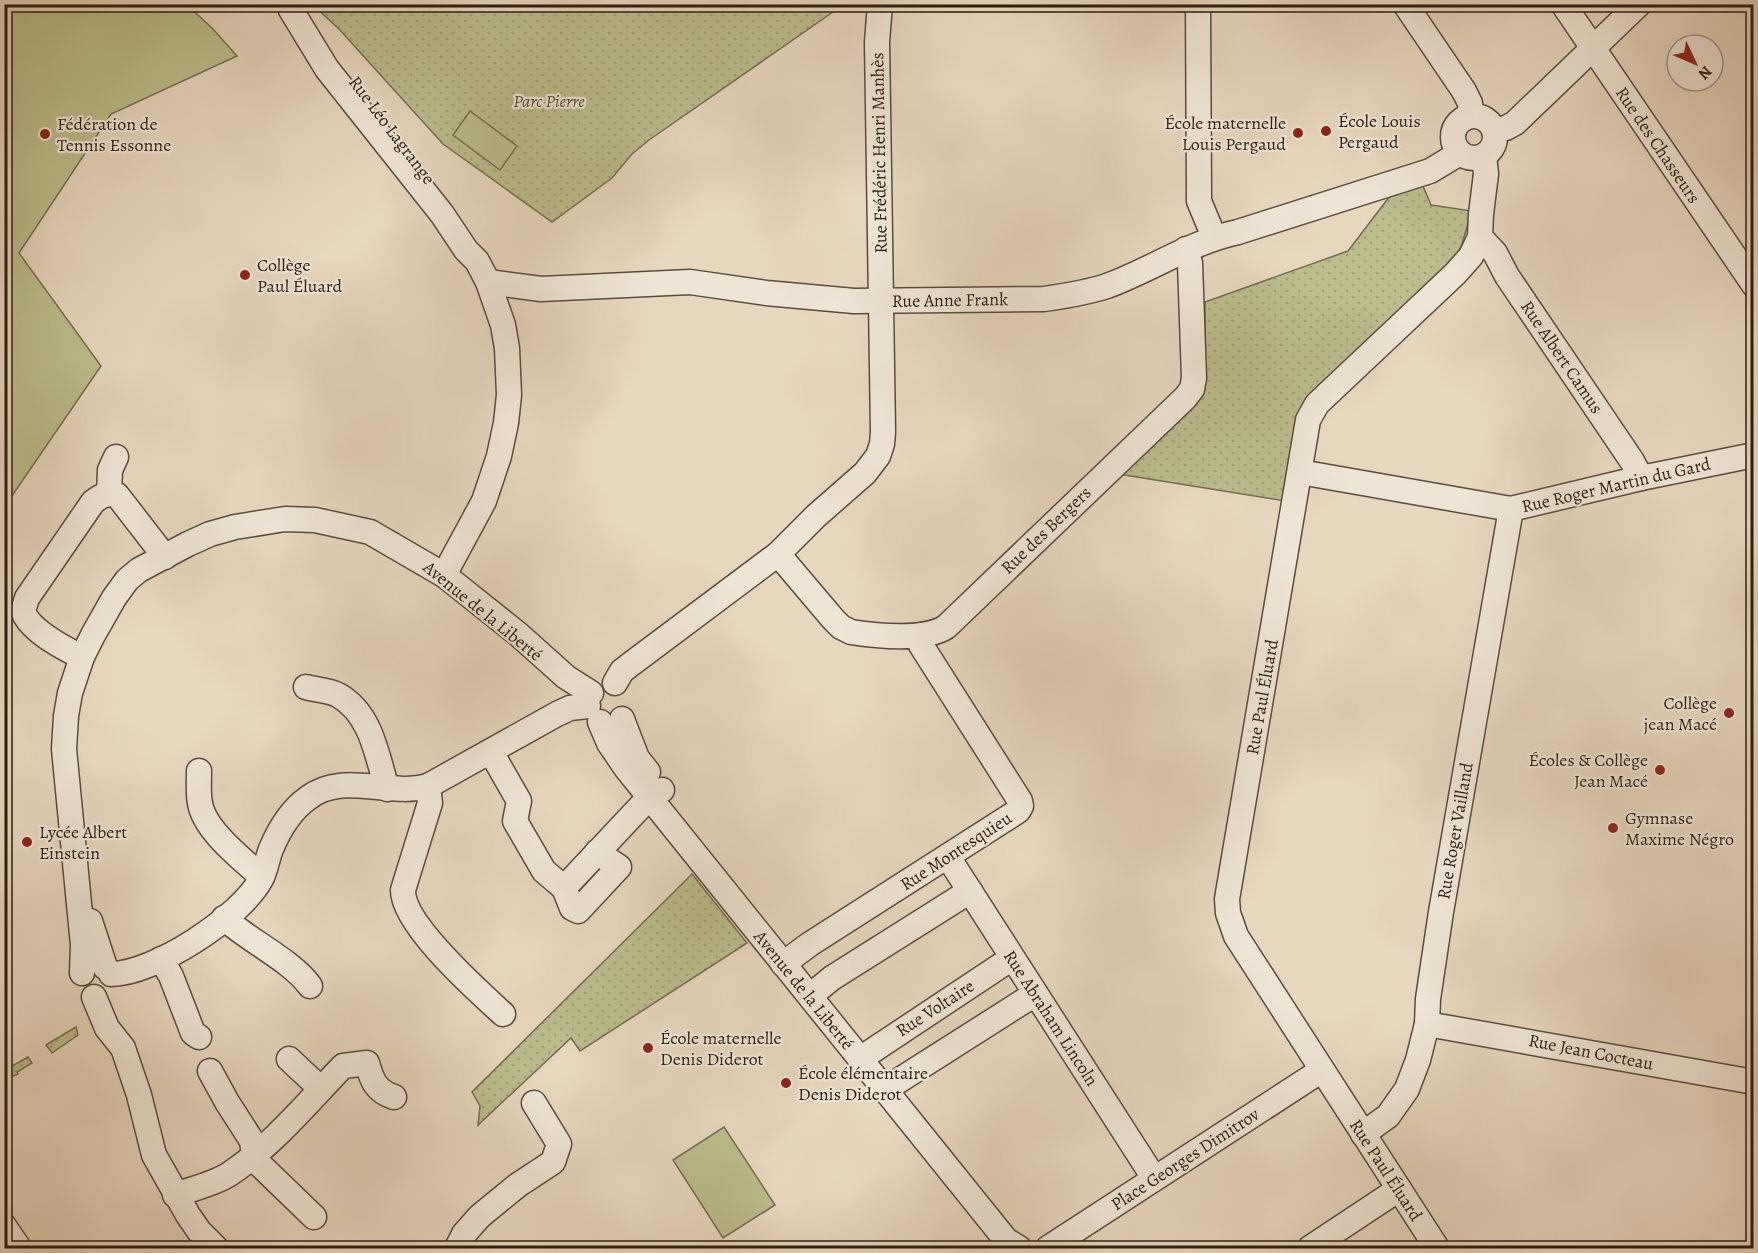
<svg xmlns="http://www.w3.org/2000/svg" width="1758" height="1253" font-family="Alegreya,serif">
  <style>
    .grass { fill: url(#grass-dots); stroke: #746d4f; stroke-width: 1.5 }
    .garden { fill: #bcbc8d; stroke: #746d4f; stroke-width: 1.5 }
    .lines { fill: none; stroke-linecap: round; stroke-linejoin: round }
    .minor-casing { stroke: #5a4c3c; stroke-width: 27 }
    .minor { stroke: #efe5d5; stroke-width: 24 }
    .poi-dot { fill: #8f2418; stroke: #efe5d5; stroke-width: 2 }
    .labels { text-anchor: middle; stroke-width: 4.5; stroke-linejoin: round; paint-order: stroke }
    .park-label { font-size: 18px; font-style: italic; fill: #564d36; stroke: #efe5d5 }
    .poi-label { font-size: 18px; fill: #2b1e11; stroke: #efe5d5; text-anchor: start }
    .street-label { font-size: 18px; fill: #2b1e11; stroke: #efe5d5 }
  </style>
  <defs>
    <pattern id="grass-dots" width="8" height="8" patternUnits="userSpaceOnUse" patternTransform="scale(1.5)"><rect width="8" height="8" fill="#bcbc8d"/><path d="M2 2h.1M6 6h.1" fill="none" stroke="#a2a179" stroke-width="1.8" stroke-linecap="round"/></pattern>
  </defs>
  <rect width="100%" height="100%" fill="#e7d7be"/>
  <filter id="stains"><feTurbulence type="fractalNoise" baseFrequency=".00333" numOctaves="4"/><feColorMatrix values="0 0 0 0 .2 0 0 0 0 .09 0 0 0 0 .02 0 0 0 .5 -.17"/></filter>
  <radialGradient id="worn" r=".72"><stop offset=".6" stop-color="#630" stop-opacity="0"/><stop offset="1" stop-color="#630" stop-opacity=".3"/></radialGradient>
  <g class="grass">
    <polygon points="313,5 843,5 649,140 632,154 612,178 552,222 443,144 339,29"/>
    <polygon points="1423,186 1431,205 1472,211 1461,247 1451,263 1310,398 1286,501 1118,474 1205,388 1205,302 1348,251 1390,196"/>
    <polygon points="692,874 747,943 580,1051 571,1038 478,1125 480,1106 472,1092"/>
    <polygon points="76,1027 78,1035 52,1053 46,1045"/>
    <polygon points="28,1057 32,1063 17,1072 18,1074 14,1076 5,1070"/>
  </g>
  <g class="garden">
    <polygon points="12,5 187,5 212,28 237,56 111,114 19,253 101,366 5,506 4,17"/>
    <polygon points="470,111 517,146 500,170 453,135"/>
    <polygon points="724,1127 775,1205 723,1238 673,1160"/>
  </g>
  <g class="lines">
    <defs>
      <g id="minor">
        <polyline points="1198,4 1199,201 1214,237"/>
        <polyline points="1405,4 1464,91 1470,103 1471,116"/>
        <polyline points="1563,4 1754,285"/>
        <polyline points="291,10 327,69 442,214 466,250 477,261 488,282 503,325 507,348 509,395 506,423 499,456 484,501 444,575"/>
        <circle cx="1474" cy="137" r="21"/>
        <polyline points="1494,130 1506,128 1515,123 1639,4"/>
        <polyline points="1480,237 1495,253 1507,276 1632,461 1641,478"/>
        <path d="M488,282L541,289L690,282L766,293L854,301L1044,299C1065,296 1086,293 1107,286C1151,270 1191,242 1238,232L1430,171L1460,153"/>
        <polyline points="1300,472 1511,509 1641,478 1754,455"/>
        <polyline points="109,493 110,470 116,457"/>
        <path d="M778,554L833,619L841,627L851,632C876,636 924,641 946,627L1185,398L1192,389L1194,378L1190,263L1186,249"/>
        <path d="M82,657C65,649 29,630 23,611L27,598L93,502C102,495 107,493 117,495L165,557"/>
        <polyline points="615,683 622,671 631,664 778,554 816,516 865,473 878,456 882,444 883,432 877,42 880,4"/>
        <path d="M306,687C316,690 329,690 338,695C371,713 377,755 387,789"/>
        <polyline points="622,719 637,758 648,772"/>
        <polyline points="600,722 609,743 626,768 1006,1240 1019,1248"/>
        <polyline points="491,752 519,801 515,821 544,871 564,888 641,806 662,790"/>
        <path d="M199,771C199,781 198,793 200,803C204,830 243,860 262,877"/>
        <path d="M428,786L430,803L403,890C402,924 478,991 503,1014"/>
        <polyline points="948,857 1154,1178"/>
        <polyline points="564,888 572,908 578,911 619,867 597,852"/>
        <path d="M224,918C249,941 291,960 310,986"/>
        <polyline points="90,921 105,967"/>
        <polyline points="161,959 171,976 193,1033 199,1037"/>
        <polyline points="783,964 810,944 1018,811 1021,806 1020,801 921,645 921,635"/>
        <polyline points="82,973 83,945 64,749 66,716 70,693 82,657 93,635 114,598 127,580 139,570 188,544 210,534 235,527 285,519 315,520 370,532 444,575 518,634 566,677 591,693"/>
        <path d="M111,974C154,974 241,917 261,879C266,870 267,859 271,849C279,830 291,810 308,798C343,771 389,797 428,786L557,714L570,708L588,706"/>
        <polyline points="810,996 832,978 970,891"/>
        <polyline points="94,997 107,1028 123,1048 139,1095 154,1155 188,1215 199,1231 216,1248"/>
        <polyline points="1427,1024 1754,1082"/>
        <polyline points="289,1059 321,1089"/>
        <polyline points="860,1059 1012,958"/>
        <polyline points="210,1071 227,1102 252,1141 254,1155 259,1164 314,1217"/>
        <polyline points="884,1090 1035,994"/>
        <polyline points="1363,1134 1388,1116 1407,1089 1418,1060 1427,1024 1428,999 1441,912 1511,509"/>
        <path d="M175,1195C192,1189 213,1184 228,1175C272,1146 307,1103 343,1066L367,1063C372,1081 376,1091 394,1097"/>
        <polyline points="4,1226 19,1248"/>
        <polyline points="457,1248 464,1234 480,1216 518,1185 553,1162 559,1144 534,1103"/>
        <polyline points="1048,1248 1322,1070"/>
        <polyline points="1310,1248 1399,1189"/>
        <polyline points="1437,1248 1236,936 1228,913 1227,899 1308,420 1317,404 1455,274 1471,256 1480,237 1481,214 1486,174 1484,156"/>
      </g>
    </defs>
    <use href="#minor" class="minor-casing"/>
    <use href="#minor" class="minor"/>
  </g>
  <g class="poi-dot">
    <circle cx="1326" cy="131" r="6"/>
    <circle cx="1298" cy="133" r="6"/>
    <circle cx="45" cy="134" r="6"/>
    <circle cx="245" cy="275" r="6"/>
    <circle cx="1729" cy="713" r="6"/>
    <circle cx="1660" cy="770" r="6"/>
    <circle cx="1613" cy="828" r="6"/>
    <circle cx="27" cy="842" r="6"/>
    <circle cx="648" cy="1048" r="6"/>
    <circle cx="786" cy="1083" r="6"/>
  </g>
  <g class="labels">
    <g class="park-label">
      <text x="549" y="107">Parc Pierre</text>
    </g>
    <g class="poi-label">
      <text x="1338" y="127">École Louis<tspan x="1338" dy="21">Pergaud</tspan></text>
      <text x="1286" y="129" text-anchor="end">École maternelle<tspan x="1286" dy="21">Louis Pergaud</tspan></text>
      <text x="57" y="130">Fédération de<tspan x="57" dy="21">Tennis Essonne</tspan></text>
      <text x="257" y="271">Collège<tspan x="257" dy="21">Paul Éluard</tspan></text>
      <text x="1717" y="709" text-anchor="end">Collège<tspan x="1717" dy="21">jean Macé</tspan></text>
      <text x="1648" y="766" text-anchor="end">Écoles &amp; Collège<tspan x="1648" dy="21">Jean Macé</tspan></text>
      <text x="1625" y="824">Gymnase<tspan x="1625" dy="21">Maxime Négro</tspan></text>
      <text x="39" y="838">Lycée Albert<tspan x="39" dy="21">Einstein</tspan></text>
      <text x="660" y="1044">École maternelle<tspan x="660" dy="21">Denis Diderot</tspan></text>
      <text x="798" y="1079">École élémentaire<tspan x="798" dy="21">Denis Diderot</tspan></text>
    </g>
    <g class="street-label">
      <text transform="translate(392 130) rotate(53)" y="6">Rue Léo Lagrange</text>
      <text transform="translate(1658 145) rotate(56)" y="6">Rue des Chasseurs</text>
      <text transform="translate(879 153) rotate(-91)" y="6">Rue Frédéric Henri Manhès</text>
      <text transform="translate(950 300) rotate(-1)" y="6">Rue Anne Frank</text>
      <text transform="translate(1562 357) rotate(56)" y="6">Rue Albert Camus</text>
      <text transform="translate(1616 485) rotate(-13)" y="6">Rue Roger Martin du Gard</text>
      <text transform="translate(1046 530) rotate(-44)" y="6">Rue des Bergers</text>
      <text transform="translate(483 611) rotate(39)" y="6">Avenue de la Liberté</text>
      <text transform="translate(1262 697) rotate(-80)" y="6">Rue Paul Éluard</text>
      <text transform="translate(1455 831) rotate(-80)" y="6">Rue Roger Vailland</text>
      <text transform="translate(956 851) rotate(-33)" y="6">Rue Montesquieu</text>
      <text transform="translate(804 990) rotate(51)" y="6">Avenue de la Liberté</text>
      <text transform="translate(935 1008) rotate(-33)" y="6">Rue Voltaire</text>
      <text transform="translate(1051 1018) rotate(57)" y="6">Rue Abraham Lincoln</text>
      <text transform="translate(1591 1052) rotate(11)" y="6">Rue Jean Cocteau</text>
      <text transform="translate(1185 1159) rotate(-33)" y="6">Place Georges Dimitrov</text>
      <text transform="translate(1386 1170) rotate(57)" y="6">Rue Paul Éluard</text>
    </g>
  </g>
  <rect width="1758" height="1253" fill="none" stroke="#e7d7be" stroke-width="24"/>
  <rect x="6" y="6" width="1746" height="1241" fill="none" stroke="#2b1e11" stroke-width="3"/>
  <rect x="12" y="12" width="1734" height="1229" fill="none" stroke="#2b1e11" stroke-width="1.5"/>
  <g transform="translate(1695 63) rotate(134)"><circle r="28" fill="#efe5d5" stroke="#a19587" stroke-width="1.5"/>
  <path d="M0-4.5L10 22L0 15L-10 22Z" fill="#8f2418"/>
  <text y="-9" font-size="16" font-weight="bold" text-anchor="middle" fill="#2b1e11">N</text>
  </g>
  <rect width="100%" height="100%" filter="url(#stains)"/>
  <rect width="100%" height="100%" fill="url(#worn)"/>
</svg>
